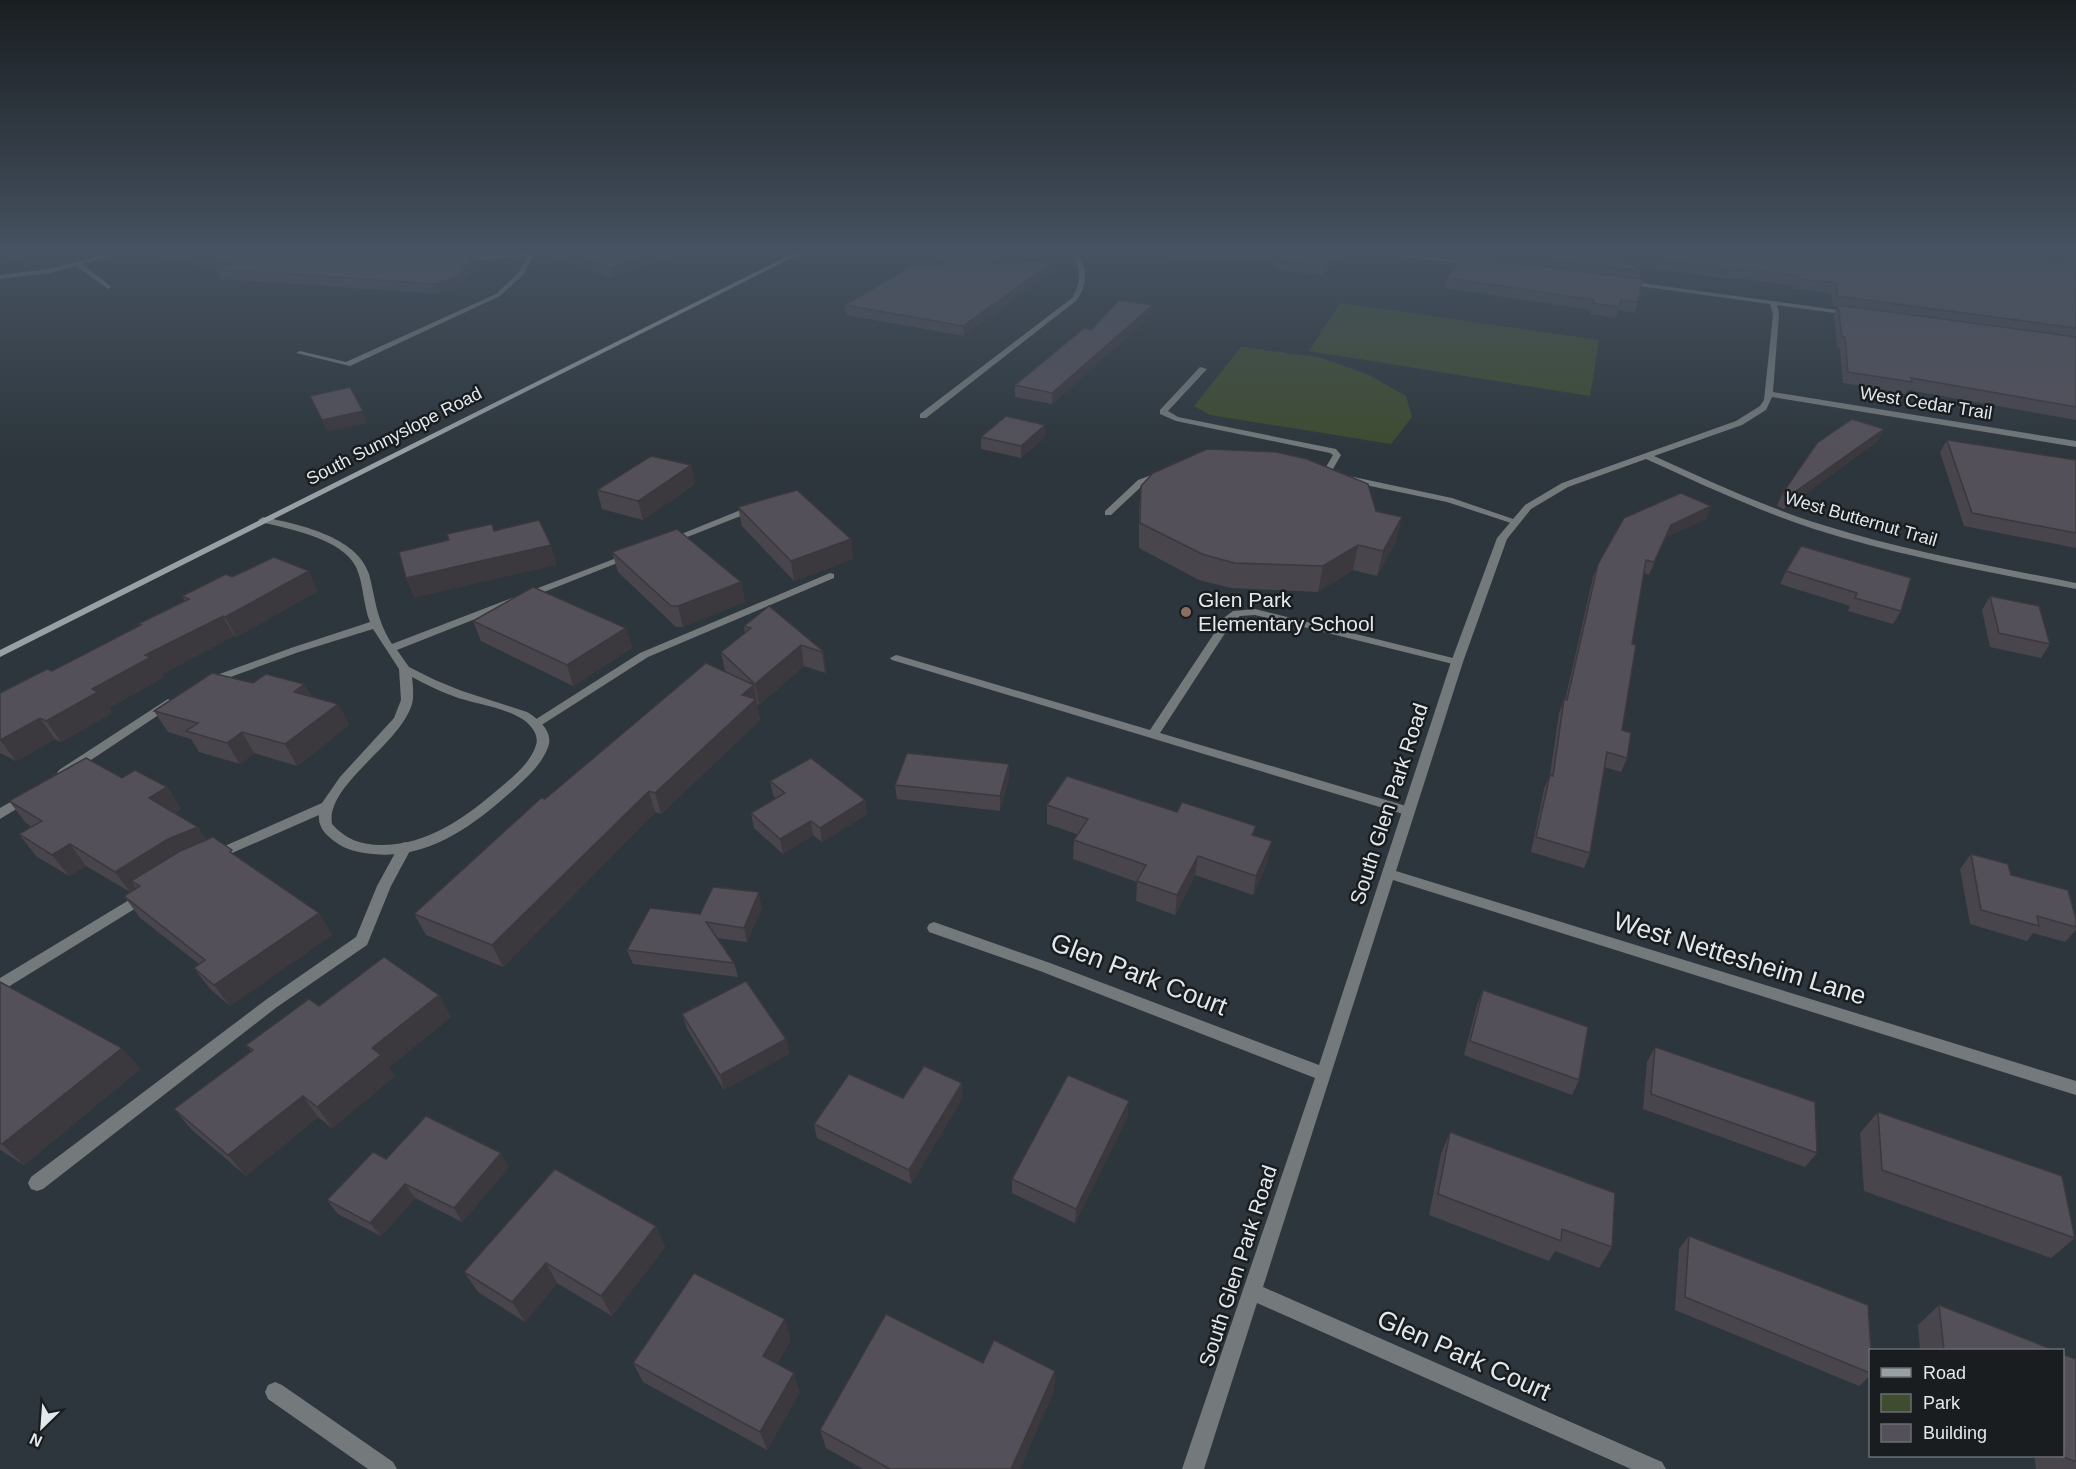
<svg xmlns="http://www.w3.org/2000/svg" width="2076" height="1469" font-family="Helvetica,sans-serif">
  <style>
    .green { fill: #3e4c2f }
    .lines { fill: none; stroke-linecap: round; stroke-linejoin: round }
    .lane { fill: #747a7c; fill-rule: evenodd }
    .street { fill: #747a7c; fill-rule: evenodd }
    .secondary { fill: #98a0a4; fill-rule: evenodd }
    .wall { fill: #48454d }
    .shaded-wall { fill: #3b383e }
    .building { fill: #545059; stroke: #3b383e; stroke-width: 1.5 }
    .education-dot { fill: #8d6e63; stroke: #191d20; stroke-width: 2 }
    .labels { text-anchor: middle; stroke-width: 5; stroke-linejoin: round; paint-order: stroke }
    .far-street-label { font-size: 18px; fill: #e2e8ec; stroke: #191d20 }
    .poi-label { font-size: 21px; fill: #e2e8ec; stroke: #191d20; text-anchor: start }
    .street-label { font-size: 21px; fill: #e2e8ec; stroke: #191d20 }
    .near-street-label { font-size: 26px; fill: #e2e8ec; stroke: #191d20 }
  </style>
  <rect width="100%" height="100%" fill="#2d363c"/>
  <g class="green">
    <polygon points="1340,303 1599,340 1590,396 1309,351"/>
    <polygon points="1241,347 1319,357 1369,375 1406,396 1412,417 1391,444 1210,415 1194,406"/>
  </g>
  <g class="lines">
    <g class="lane">
      <polygon points="1200,367 1207,369 1168,411 1178,417 1336,449 1341,455 1329,476 1322,474 1333,455 1330,453 1176,421 1160,414 1160,410"/>
      <polygon points="1162,471 1165,472 1165,476 1144,484 1111,515 1105,515 1105,511 1138,480"/>
      <polygon points="1349,476 1452,498 1519,521 1514,524 1447,502 1346,481 1346,477"/>
      <polygon points="830,573 834,574 834,578 648,657 540,726 536,727 530,723 640,653"/>
      <polygon points="1255,609 1461,660 1463,662 1457,665 1255,615 1240,616 1233,621 1160,733 1413,808 1414,811 1413,814 1403,814 892,660 890,658 896,655 900,656 1150,730 1225,617 1233,611"/>
      <polygon points="405,842 410,844 412,847 391,886 367,945 277,1007 43,1189 37,1191 31,1189 28,1183 31,1177 267,999 356,937 377,886 400,844"/>
    </g>
    <g class="street">
      <polygon points="124,250 133,250 82,264 110,286 111,287 108,289 76,266 49,273 0,279 0,275 49,269"/>
      <polygon points="556,250 578,250 534,255 523,275 500,296 350,366 296,353 300,351 346,362 496,294 518,273 528,256 465,261 463,258"/>
      <polygon points="881,250 902,250 967,257 964,259"/>
      <polygon points="1029,250 1049,250 981,258 978,256"/>
      <path d="M1070,250H1076C1087,268 1089,282 1077,300L926,418H920V414L1072,298C1083,280 1080,267 1070,250Z"/>
      <polygon points="1351,250 1368,250 1478,263 1475,265"/>
      <polygon points="2009,250 2026,250 2076,255 2076,259"/>
      <path d="M1626,281L1852,312L1853,313L1850,315L1777,305L1779,314L1773,392L2076,441V447L1772,397L1766,410L1742,425L1654,456C1709,481 1765,507 1823,525C1905,551 1991,566 2076,583V589C1988,572 1900,556 1814,529C1756,510 1701,484 1646,459L1568,487L1531,509L1507,539L1463,662L1396,871L2076,1081V1095L1393,880L1263,1287L1662,1462L1666,1469H1631L1257,1303L1204,1469H1182L1315,1078L1040,971L929,932L927,928L929,924L934,922L1050,963L1319,1065L1451,662L1497,538L1525,505L1562,483L1736,421L1760,406L1764,400L1773,314L1770,304L1624,284L1623,283Z"/>
      <polygon points="753,505 758,508 756,510 672,543 669,544 664,541"/>
      <path d="M263,517C297,524 357,536 369,574C376,601 376,618 392,644L627,554H633L635,556L397,650L409,667L435,680L462,691L527,712C537,718 552,730 549,744C544,763 525,779 512,791C474,825 428,860 373,854C360,853 345,850 334,841C325,834 318,827 319,815L216,860L211,858L209,855L211,852L322,803L340,777L394,718L401,700L399,669L373,629L299,652L211,684H203L201,682L203,680L291,648L370,622C363,605 364,585 356,567C343,539 287,528 260,522L258,520ZM412,677C425,684 439,691 453,696C475,705 518,708 532,728C536,733 538,740 536,745C531,762 514,776 501,787C466,817 429,845 381,845C361,845 345,839 332,824C325,785 400,745 412,704C414,696 413,686 412,677Z"/>
      <polygon points="168,699 174,703 172,706 67,776 59,776 57,773 59,770"/>
      <polygon points="26,793 32,797 31,800 0,819 0,808"/>
      <polygon points="144,891 149,892 151,896 149,900 0,992 0,978"/>
      <polygon points="275,1382 282,1385 393,1462 397,1469 368,1469 268,1399 265,1392 268,1385"/>
    </g>
    <polygon class="secondary" points="800,250 807,250 0,657 0,650"/>
  </g>
  <g class="wall">
    <polygon points="134,250 491,250 488,253 478,254 481,262 462,284 440,294 221,279 217,269 135,251"/>
    <polygon points="554,250 703,250 667,258 619,274 613,278 558,259"/>
    <polygon points="953,250 1000,250 997,250 997,258 995,264 1057,259 1057,268 964,336 846,315 845,305 944,264"/>
    <polygon points="1142,250 1346,250 1324,275 1274,269 1275,261 1141,255"/>
    <polygon points="1466,250 2057,260 2055,259 2059,251 2049,250 2076,250 2076,420 1908,390 1906,394 1843,383 1840,348 1837,347 1834,315 1837,307 1833,306 1831,293 1794,289 1794,286 1738,278 1737,280 1635,266 1641,271 1638,279 1638,302 1635,313 1618,310 1616,318 1590,314 1591,310 1445,288 1447,278 1465,257"/>
    <polygon points="1153,305 1152,315 1052,404 1015,397 1015,385 1091,330"/>
    <polygon points="981,437 1045,437 1021,458 981,449"/>
    <polygon points="1947,440 2076,460 2076,548 1964,526 1940,452"/>
    <polygon points="1878,441 1784,509 1777,506 1782,494"/>
    <polygon points="691,465 695,484 643,520 602,509 597,490"/>
    <polygon points="1141,486 1376,511 1396,542 1377,576 1353,570 1318,592 1231,588 1199,580 1139,548 1139,510"/>
    <polygon points="1711,506 1706,519 1666,537 1649,575 1644,573 1632,644 1622,730 1627,758 1621,772 1604,767 1590,853 1584,868 1531,852 1544,789 1550,775 1559,713 1564,699 1565,700 1593,577 1598,564"/>
    <polygon points="738,507 853,559 794,581 742,526"/>
    <polygon points="1801,546 1901,611 1893,624 1848,611 1850,606 1780,584 1786,571"/>
    <polygon points="612,552 741,582 745,602 683,627 676,627 618,572"/>
    <polygon points="232,577 318,591 236,637 234,636 162,674 164,677 109,708 112,713 61,742 55,739 16,761 0,753 0,693 52,671 139,626 138,624 185,601 182,596"/>
    <polygon points="1990,596 2050,644 2041,658 1990,647 1982,610"/>
    <polygon points="473,621 626,628 632,648 573,686 481,641"/>
    <polygon points="744,626 823,651 826,671 825,673 804,666 759,705 758,703 758,705 757,706 760,720 661,814 655,812 503,967 426,935 414,914 545,799 725,672 721,652 745,633"/>
    <polygon points="253,683 304,684 311,696 338,704 349,725 297,766 254,753 240,764 199,752 191,739 168,732 154,711"/>
    <polygon points="1009,764 1009,778 1000,811 897,799 895,785"/>
    <polygon points="122,778 167,787 181,809 175,813 207,840 235,855 319,913 332,935 230,1006 210,989 194,968 199,964 140,918 124,896 130,892 86,866 69,876 36,856 19,834 32,827 26,823 9,801"/>
    <polygon points="770,781 865,800 867,814 822,842 813,835 783,854 754,828 751,813 776,798 773,795"/>
    <polygon points="1047,805 1177,812 1255,836 1268,860 1253,895 1195,875 1175,915 1136,901 1137,882 1073,859 1074,840 1077,834 1047,824"/>
    <polygon points="1971,854 2011,875 2076,919 2076,930 2065,942 2033,933 2027,941 1970,924 1960,869"/>
    <polygon points="762,907 747,942 717,938 734,963 738,977 633,964 627,950 700,914"/>
    <polygon points="0,982 122,1048 140,1069 24,1165 0,1150"/>
    <polygon points="1483,990 1579,1080 1572,1095 1464,1055 1477,1005"/>
    <polygon points="439,995 451,1017 389,1067 395,1076 332,1128 318,1117 246,1176 192,1130 174,1109 251,1051 246,1045 319,1006"/>
    <polygon points="682,1014 786,1039 789,1054 724,1090 687,1029"/>
    <polygon points="1655,1047 1817,1153 1805,1167 1643,1109 1647,1062"/>
    <polygon points="963,1097 911,1184 817,1138 814,1124"/>
    <polygon points="1878,1112 2075,1238 2051,1258 1864,1191 1860,1133"/>
    <polygon points="1128,1116 1075,1223 1012,1193 1012,1179"/>
    <polygon points="1450,1132 1612,1247 1599,1268 1555,1251 1549,1261 1429,1215 1441,1154"/>
    <polygon points="386,1159 509,1167 462,1222 415,1198 381,1236 338,1214 327,1200"/>
    <polygon points="656,1226 665,1247 612,1316 557,1283 525,1322 478,1292 464,1272"/>
    <polygon points="1689,1236 1870,1350 1870,1376 1859,1386 1675,1310 1679,1249"/>
    <polygon points="1939,1305 2054,1350 1920,1350 1918,1325"/>
    <polygon points="791,1339 777,1364 800,1392 767,1450 643,1382 633,1363"/>
    <polygon points="2062,1354 2076,1359 2076,1469 2036,1469 2034,1455 2062,1455"/>
    <polygon points="983,1363 1055,1371 1054,1390 1020,1469 863,1469 826,1448 820,1430"/>
  </g>
  <g class="shaded-wall">
    <polygon points="14,250 51,250 0,265 0,254"/>
    <polygon points="664,250 703,250 667,258 619,274 613,278 611,268 616,265"/>
    <polygon points="997,250 997,258 992,273 992,264"/>
    <polygon points="1339,250 1346,250 1324,275 1325,266"/>
    <polygon points="478,253 481,262 462,284 440,294 436,284"/>
    <polygon points="1057,259 1057,268 964,336 963,326"/>
    <polygon points="1153,305 1152,315 1052,404 1052,393"/>
    <polygon points="363,411 368,423 327,432 322,420"/>
    <polygon points="1045,425 1045,437 1021,458 1021,446"/>
    <polygon points="1884,429 1878,441 1784,509 1789,496"/>
    <polygon points="691,465 695,484 643,520 638,501"/>
    <polygon points="1711,506 1706,519 1666,537 1649,575 1671,525"/>
    <polygon points="1402,517 1396,542 1377,576 1383,551"/>
    <polygon points="851,539 853,559 794,581 791,561"/>
    <polygon points="551,545 557,565 414,598 406,578"/>
    <polygon points="1358,545 1353,570 1318,592 1323,566"/>
    <polygon points="309,571 318,591 236,637 225,617"/>
    <polygon points="741,582 745,602 683,627 678,606"/>
    <polygon points="223,616 234,636 162,674 164,677 109,708 112,713 61,742 46,721 92,689 145,655"/>
    <polygon points="626,628 632,648 573,686 567,665"/>
    <polygon points="801,645 804,666 759,705 755,684"/>
    <polygon points="823,651 826,671 825,673 822,652"/>
    <polygon points="304,684 315,705 294,692"/>
    <polygon points="754,685 760,720 661,814 655,793 742,695"/>
    <polygon points="338,704 349,725 297,766 285,744"/>
    <polygon points="40,718 55,739 16,761 0,740"/>
    <polygon points="242,732 254,753 240,764 227,743"/>
    <polygon points="1009,764 1009,778 1000,811 1000,796"/>
    <polygon points="167,787 181,809 164,820 149,798"/>
    <polygon points="649,791 655,812 503,967 492,945"/>
    <polygon points="865,800 867,814 822,842 820,828"/>
    <polygon points="811,821 813,835 783,854 780,839"/>
    <polygon points="198,827 212,848 131,881 137,890 131,893 115,872 168,839"/>
    <polygon points="1272,841 1268,860 1253,895 1256,876"/>
    <polygon points="70,844 86,866 69,876 52,855"/>
    <polygon points="1198,856 1195,875 1175,915 1177,895"/>
    <polygon points="759,892 762,907 747,942 744,928"/>
    <polygon points="319,913 332,935 230,1006 214,985"/>
    <polygon points="439,995 451,1017 389,1067 395,1076 332,1128 317,1107 372,1048"/>
    <polygon points="786,1039 789,1054 724,1090 720,1075"/>
    <polygon points="122,1048 140,1069 24,1165 2,1144"/>
    <polygon points="962,1083 963,1097 911,1184 909,1170"/>
    <polygon points="303,1096 318,1117 246,1176 228,1155"/>
    <polygon points="1129,1101 1128,1116 1075,1223 1076,1209"/>
    <polygon points="501,1153 509,1167 462,1222 454,1208"/>
    <polygon points="405,1184 415,1198 381,1236 370,1223"/>
    <polygon points="656,1226 665,1247 612,1316 601,1296"/>
    <polygon points="546,1263 557,1283 525,1322 512,1302"/>
    <polygon points="785,1319 791,1339 770,1375 763,1356"/>
    <polygon points="1055,1371 1054,1390 1020,1469 1011,1469"/>
    <polygon points="794,1373 800,1392 767,1450 760,1432"/>
  </g>
  <g class="building">
    <polygon points="0,250 14,250 0,254"/>
    <polygon points="167,250 359,250 421,253 478,253 459,275 436,284 217,269 232,264"/>
    <polygon points="555,250 664,250 616,265 611,268"/>
    <polygon points="950,250 968,252 997,250 992,264 1057,259 963,326 845,305 915,264 944,264"/>
    <polygon points="1232,250 1339,250 1325,266 1275,259 1281,252"/>
    <polygon points="1466,250 1971,250 2070,262 2061,250 2067,250 2076,251 2076,328 1837,296 1836,283 1799,279 1798,276 1741,268 1741,271 1616,254 1641,271"/>
    <polygon points="1462,256 1642,279 1638,302 1621,300 1619,307 1593,303 1594,300 1447,278"/>
    <polygon points="1119,300 1153,305 1052,393 1015,385 1084,328 1091,330"/>
    <polygon points="1838,305 2076,337 2076,407 1911,378 1912,382 1848,372 1845,337 1842,337"/>
    <polygon points="350,387 363,411 322,420 310,396"/>
    <polygon points="1006,416 1045,425 1021,446 981,437"/>
    <polygon points="1852,419 1884,429 1789,496 1782,494 1817,443"/>
    <polygon points="1947,440 2076,460 2076,533 1972,513"/>
    <polygon points="1207,449 1276,452 1307,459 1368,484 1376,511 1402,517 1383,551 1358,545 1323,566 1234,563 1202,554 1140,523 1141,486 1153,473"/>
    <polygon points="651,456 691,465 638,501 597,490"/>
    <polygon points="797,490 851,539 791,561 738,507"/>
    <polygon points="1681,493 1711,506 1671,525 1654,562 1646,560 1632,644 1636,645 1622,730 1631,733 1627,758 1607,752 1590,853 1536,837 1550,775 1553,776 1564,699 1567,700 1598,564 1624,518"/>
    <polygon points="539,520 551,545 406,578 399,552 449,540 447,534 492,524 494,531"/>
    <polygon points="677,529 741,582 678,606 671,606 612,552"/>
    <polygon points="1801,546 1911,578 1901,611 1855,598 1857,593 1786,571"/>
    <polygon points="274,557 309,571 225,617 223,616 145,655 151,657 92,689 98,692 46,721 40,718 0,740 0,693 47,669 52,671 141,625 138,624 189,599 182,596 226,574 232,577"/>
    <polygon points="533,587 626,628 567,665 473,621"/>
    <polygon points="1990,596 2039,606 2050,644 1999,633"/>
    <polygon points="769,606 823,651 822,652 801,645 755,684 721,652 751,628 744,626"/>
    <polygon points="706,663 754,685 742,695 756,699 655,793 649,791 492,945 414,914 541,798 545,799"/>
    <polygon points="212,673 253,683 266,674 304,684 294,692 338,704 285,744 242,732 227,743 186,731 198,723 154,711"/>
    <polygon points="907,753 1009,764 1000,796 895,785"/>
    <polygon points="86,758 122,778 135,770 167,787 149,798 198,827 168,839 115,872 70,844 52,855 19,834 42,821 9,801"/>
    <polygon points="811,758 865,800 820,828 811,821 780,839 751,813 785,793 770,781"/>
    <polygon points="1067,776 1177,812 1182,802 1256,826 1252,835 1272,841 1256,876 1198,856 1177,895 1137,881 1146,865 1074,840 1088,819 1047,805"/>
    <polygon points="213,837 232,850 230,852 319,913 214,985 194,968 205,960 124,896 140,886 131,881 180,851"/>
    <polygon points="1971,854 2008,864 2011,875 2068,890 2076,919 2076,927 2037,916 2039,926 1981,910"/>
    <polygon points="713,887 759,892 744,928 706,922 734,963 627,950 650,908 700,914"/>
    <polygon points="384,957 439,995 372,1048 381,1055 317,1107 303,1096 228,1155 174,1109 253,1050 246,1045 309,999 319,1006"/>
    <polygon points="746,981 786,1039 720,1075 682,1014"/>
    <polygon points="0,982 122,1048 2,1144 0,1143"/>
    <polygon points="1483,990 1588,1027 1579,1080 1470,1041"/>
    <polygon points="1655,1047 1815,1102 1817,1153 1651,1094"/>
    <polygon points="924,1066 962,1083 909,1170 814,1124 849,1074 903,1098"/>
    <polygon points="1068,1075 1129,1101 1076,1209 1012,1179"/>
    <polygon points="1878,1112 2062,1176 2075,1238 1882,1170"/>
    <polygon points="426,1116 501,1153 454,1208 405,1184 370,1223 327,1200 373,1152 386,1159"/>
    <polygon points="1450,1132 1615,1193 1612,1247 1562,1229 1561,1241 1438,1194"/>
    <polygon points="555,1169 656,1226 601,1296 546,1263 512,1302 464,1272"/>
    <polygon points="1689,1236 1868,1305 1871,1350 1870,1350 1870,1373 1685,1297"/>
    <polygon points="694,1273 785,1319 763,1356 794,1373 760,1432 633,1363"/>
    <polygon points="1939,1305 2054,1350 1944,1350"/>
    <polygon points="886,1314 983,1363 994,1340 1055,1371 1011,1469 890,1469 820,1430"/>
    <polygon points="2062,1354 2076,1359 2076,1462 2064,1457 2062,1449"/>
  </g>
  <linearGradient id="sky" x2="0" y2="1"><stop stop-color="#191e21"/><stop offset="0.55" stop-color="#465261"/><stop offset="1" stop-color="#465261" stop-opacity="0"/></linearGradient>
  <rect width="2076" height="455" fill="url(#sky)"/>
  <circle class="education-dot" cx="1186" cy="612" r="6"/>
  <g class="labels">
    <g class="far-street-label">
      <text transform="translate(1926 403) rotate(9)" y="6">West Cedar Trail</text>
      <text transform="translate(394 436) rotate(-27)" y="6">South Sunnyslope Road</text>
      <text transform="translate(1861 519) rotate(16)" y="6">West Butternut Trail</text>
    </g>
    <g class="poi-label">
      <text x="1198" y="607">Glen Park<tspan x="1198" dy="24">Elementary School</tspan></text>
    </g>
    <g class="street-label">
      <text transform="translate(1389 804) rotate(-72)" y="7">South Glen Park Road</text>
      <text transform="translate(1238 1266) rotate(-72)" y="7">South Glen Park Road</text>
    </g>
    <g class="near-street-label">
      <text transform="translate(1740 958) rotate(17)" y="9">West Nettesheim Lane</text>
      <text transform="translate(1139 974) rotate(21)" y="9">Glen Park Court</text>
      <text transform="translate(1464 1355) rotate(24)" y="9">Glen Park Court</text>
    </g>
  </g>
  <rect x="1869" y="1349" width="195" height="108" fill="#191d20" stroke="#696e72" stroke-width="1.5"/>
  <rect x="1881" y="1368" width="30" height="9" fill="#98a0a4" stroke="#696e72" stroke-width="1.5"/>
  <text x="1923" y="1379" font-size="18" fill="#e2e8ec">Road</text>
  <rect x="1881" y="1394" width="30" height="18" fill="#3e4c2f" stroke="#696e72" stroke-width="1.5"/>
  <text x="1923" y="1409" font-size="18" fill="#e2e8ec">Park</text>
  <rect x="1881" y="1424" width="30" height="18" fill="#545059" stroke="#696e72" stroke-width="1.5"/>
  <text x="1923" y="1439" font-size="18" fill="#e2e8ec">Building</text>
  <g transform="translate(42 1427) rotate(205)" stroke="#191d20" stroke-width="4.5" paint-order="stroke">
  <path d="M0-4.5L10 22L0 15L-10 22Z" fill="#e2e8ec"/>
  <text y="-9" font-size="16" font-weight="bold" text-anchor="middle" fill="#e2e8ec">N</text>
  </g>
</svg>
